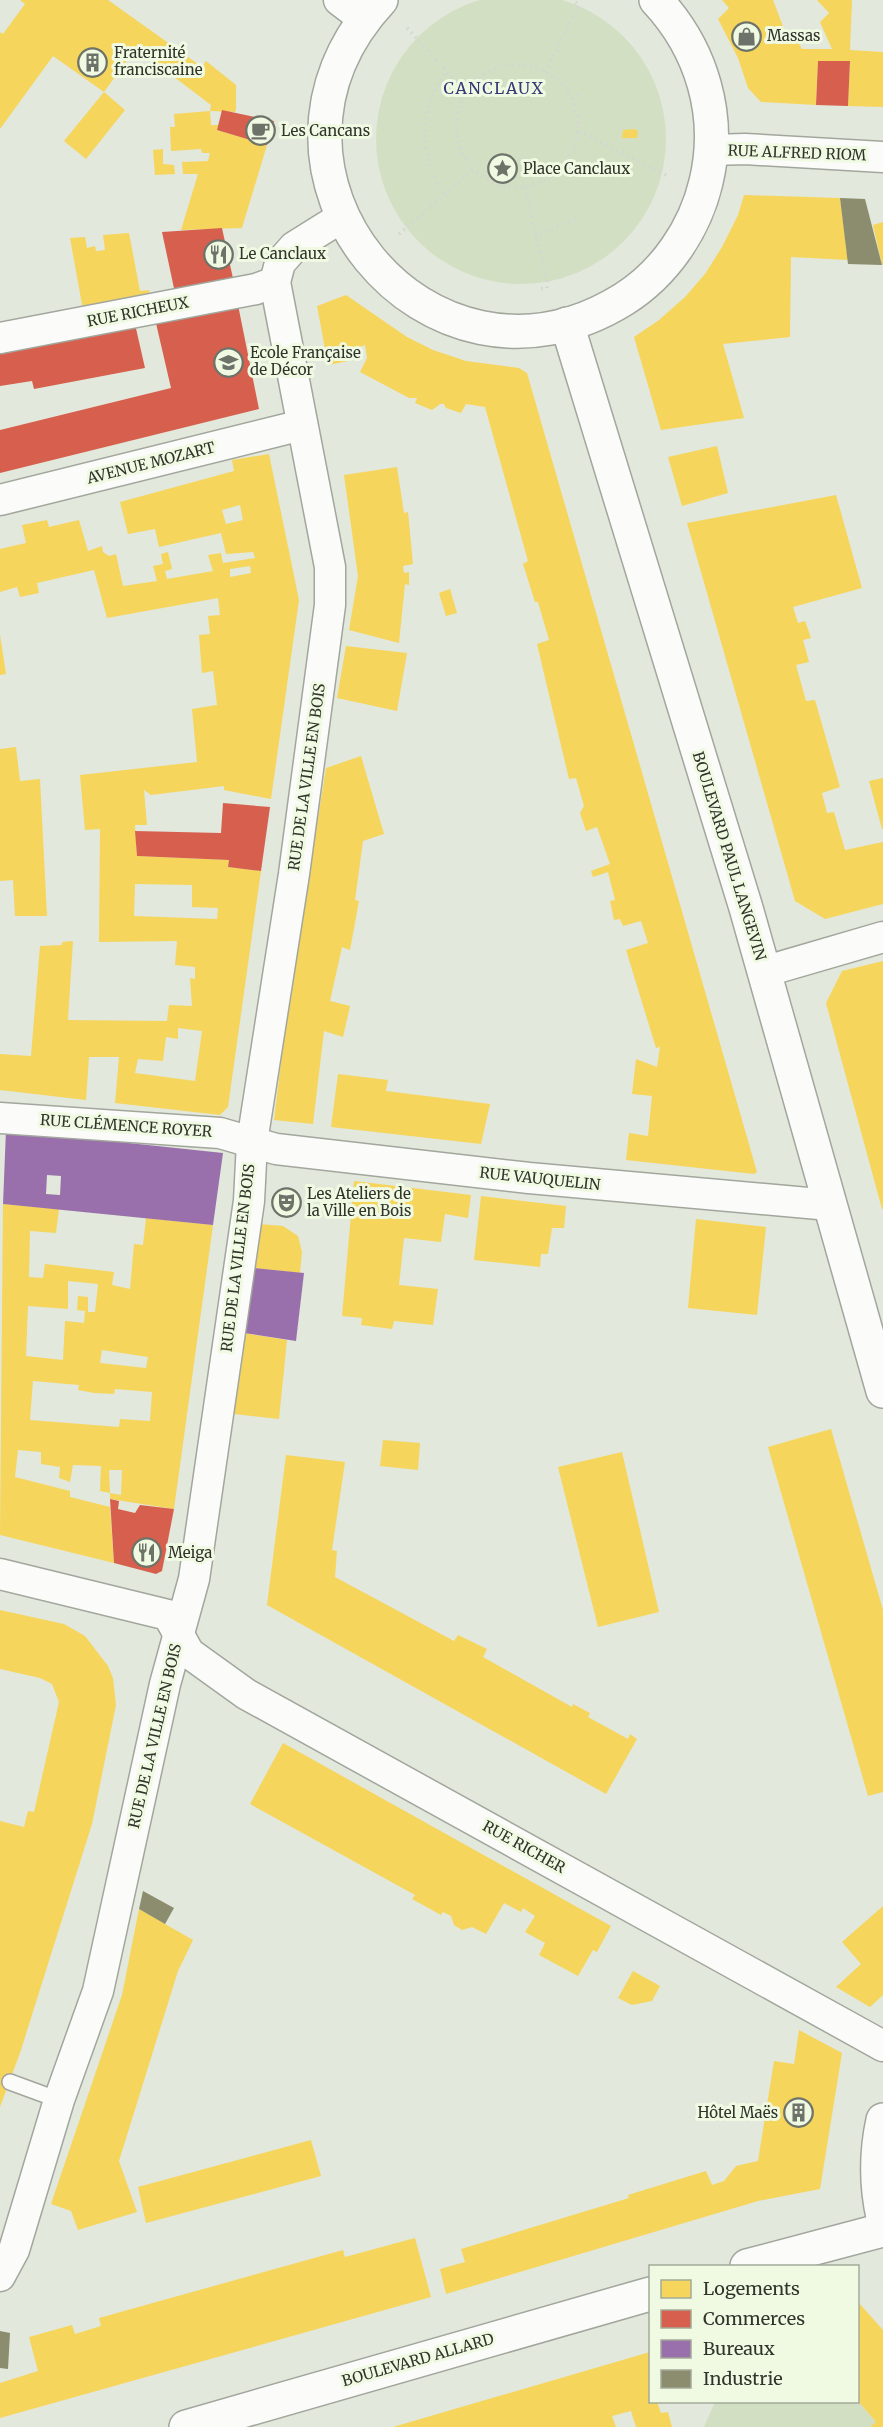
<svg xmlns="http://www.w3.org/2000/svg" width="883" height="2427" font-family="Merriweather,serif">
  <style>
    .green { fill: #d3dfc3 }
    .homes { fill: #f6d55c; fill-rule: evenodd }
    .shops { fill: #d6604d }
    .offices { fill: #9970ab; fill-rule: evenodd }
    .industry { fill: #8c8c6e }
    .lines { fill: none; stroke-linecap: round; stroke-linejoin: round }
    .lane-casing { stroke: #a2a69d; stroke-width: 18 }
    .street-casing { stroke: #a2a69d; stroke-width: 33 }
    .secondary-casing { stroke: #a2a69d; stroke-width: 36 }
    .path { stroke: #d4d6d2; stroke-width: 4; stroke-dasharray: 1.5 4.5; stroke-linecap: butt }
    .lane { stroke: #fbfcfa; stroke-width: 15 }
    .street { stroke: #fbfcfa; stroke-width: 30 }
    .secondary { stroke: #fbfcfa; stroke-width: 33 }
    .labels { text-anchor: middle; stroke-width: 6; stroke-linejoin: round; paint-order: stroke }
    .poi-label { font-size: 15px; fill: #30342b; stroke: #f0fae3; text-anchor: start }
    .street-label { font-size: 15px; fill: #30342b; stroke: #f0fae3 }
    .neighbourhood-label { font-size: 16px; letter-spacing: 1.5px; fill: #353975; stroke: #f0fae3 }
  </style>
  <rect width="100%" height="100%" fill="#e2e8db"/>
  <g class="green">
    <circle cx="521" cy="139" r="145"/>
    <polygon points="858,2401 876,2422 870,2427 704,2427 715,2402"/>
  </g>
  <g class="homes">
    <polygon points="20,0 108,0 202,67 206,61 236,85 236,109 235,112 210,111 211,105 136,48 104,92 53,56 0,129 0,32 3,34 25,4"/>
    <polygon points="722,0 773,0 784,29 792,32 802,49 832,49 820,22 829,13 817,0 852,0 850,50 883,52 883,107 848,106 850,61 818,61 816,105 761,102 748,88 738,58 718,19 729,8"/>
    <polygon points="104,92 125,110 86,159 64,141"/>
    <polygon points="210,111 211,125 218,125 217,130 267,145 242,228 181,230 198,174 183,174 182,162 208,161 210,153 202,153 201,149 171,151 170,127 175,127 174,114"/>
    <polygon points="634,129 638,131 637,138 622,138 623,130"/>
    <polygon points="163,149 163,164 174,165 175,174 155,175 153,150"/>
    <polygon points="744,195 840,198 848,260 791,257 790,337 723,344 744,418 661,430 634,337 659,320 685,297 705,274 722,247 738,215"/>
    <polygon points="883,222 883,264 882,265 873,225"/>
    <polygon points="129,233 140,291 149,290 150,297 83,310 70,238 85,237 87,248 95,246 96,251 105,250 103,235"/>
    <polygon points="346,295 407,337 433,350 466,361 519,368 527,373 757,1172 754,1174 626,1160 629,1133 648,1136 652,1096 632,1094 636,1059 657,1067 660,1047 656,1048 626,950 648,943 641,921 623,926 620,919 614,920 610,901 615,900 608,872 593,877 591,871 610,864 597,827 586,831 580,813 584,806 576,778 569,779 537,644 549,640 538,602 535,602 523,564 528,561 485,407 466,404 461,413 446,408 444,404 440,404 432,410 415,403 417,398 409,398 360,372 367,358 365,345 357,348 358,359 328,365 317,306"/>
    <polygon points="717,446 728,493 682,506 668,457"/>
    <path d="M269,454L299,600L271,799L224,790V786L151,795L144,790L147,825H135L137,856L229,860L228,867L261,871L228,1107L220,1115L115,1103L119,1057H89L86,1100L0,1090V1054L31,1056L40,946L62,945V942L73,941L68,1020L167,1021L169,1005L192,1006L190,978L195,979V967L175,965L177,941L99,942L100,829L85,830L80,775L197,762L192,709L217,705L213,671L202,673L199,635L210,634L208,616L220,615L218,598L107,618L94,570L37,583L39,593L20,597L17,587L0,592V549L26,543L22,525L47,520L49,527L79,520L88,551L102,546L103,552L109,556L116,554L123,586L157,581L153,566L163,564L161,554L168,552L172,569L165,571L167,579L213,571L208,555L221,553L223,563L255,558L253,552L226,554L221,533L159,547L155,529L128,534L120,502L234,471L232,460ZM240,505L243,520L226,524L222,510ZM250,566L251,573L230,577V569ZM135,884L192,885V907L218,908L217,919L134,916ZM178,1028L202,1031L195,1081L135,1073L138,1059L163,1061L166,1037L178,1039Z"/>
    <polygon points="397,467 404,513 408,512 413,564 403,566 404,573 409,572 409,585 405,584 399,643 349,630 358,576 344,475"/>
    <polygon points="836,495 862,588 793,607 798,623 805,621 811,638 803,640 809,662 796,665 806,701 815,700 840,787 822,793 827,813 834,812 845,850 883,842 883,904 825,919 795,901 687,523"/>
    <polygon points="450,589 457,613 446,616 439,593"/>
    <polygon points="0,635 6,674 0,675"/>
    <polygon points="346,646 407,653 397,711 337,698"/>
    <polygon points="16,747 20,781 40,779 47,916 15,916 13,880 0,881 0,749"/>
    <polygon points="361,756 384,834 363,841 355,900 359,901 350,950 342,947 330,1001 350,1006 343,1037 324,1031 313,1124 274,1120 286,1021 326,768"/>
    <polygon points="883,778 883,829 882,829 869,781"/>
    <polygon points="883,961 883,1209 882,1209 826,1003 842,971"/>
    <polygon points="338,1074 388,1080 386,1091 490,1104 481,1144 331,1127"/>
    <polygon points="354,1181 471,1195 468,1218 445,1214 441,1242 404,1238 399,1285 438,1289 433,1325 394,1321 392,1329 361,1325 362,1318 342,1316"/>
    <polygon points="481,1196 566,1206 564,1228 552,1228 548,1254 541,1254 540,1267 474,1260"/>
    <path d="M3,1204L59,1209L56,1233L30,1231L29,1277L43,1278L45,1264L114,1272L112,1285L130,1289L134,1244L143,1245L146,1218L213,1225L174,1509L110,1499V1493L121,1495L122,1470H109L110,1493L100,1491L101,1466L73,1465L70,1482L59,1478L60,1467L41,1464V1452L18,1450L15,1477L70,1491V1497L110,1507L114,1563L0,1535ZM68,1281L98,1284L95,1312H88V1297L78,1296L77,1310L85,1311L84,1323L65,1321L63,1360L26,1356L28,1306L68,1309ZM102,1350L148,1357L146,1368L100,1363ZM33,1381L79,1385L78,1390L94,1393L114,1394L115,1389L152,1392L150,1421L120,1419L119,1427L30,1420Z"/>
    <polygon points="696,1219 766,1227 757,1315 688,1308"/>
    <polygon points="259,1224 283,1226 298,1236 302,1252 300,1273 253,1268"/>
    <polygon points="244,1333 287,1340 279,1419 234,1414"/>
    <polygon points="831,1429 883,1610 883,1792 868,1796 768,1447"/>
    <polygon points="383,1440 420,1443 418,1470 380,1466"/>
    <polygon points="622,1452 659,1612 598,1627 558,1467"/>
    <polygon points="286,1455 345,1462 332,1550 337,1551 335,1577 454,1641 458,1635 487,1649 483,1657 572,1707 573,1704 590,1713 588,1717 628,1739 630,1734 637,1739 606,1794 267,1605"/>
    <polygon points="0,1610 64,1624 85,1636 108,1666 113,1678 116,1705 92,1824 20,2053 0,2107 0,1821 24,1827 28,1811 34,1812 59,1702 52,1684 40,1678 0,1669"/>
    <polygon points="283,1743 611,1926 597,1952 593,1950 578,1976 539,1955 545,1943 525,1932 535,1916 523,1908 521,1912 504,1903 486,1934 472,1927 462,1930 454,1925 451,1916 443,1912 441,1915 412,1899 415,1895 250,1804"/>
    <polygon points="883,1906 883,1995 870,2007 836,1987 861,1964 842,1942"/>
    <polygon points="139,1909 193,1940 178,1971 119,2161 137,2212 78,2230 71,2211 51,2204 122,1995"/>
    <polygon points="633,1971 660,1986 652,2001 632,2005 618,1998"/>
    <polygon points="799,2030 842,2053 820,2189 758,2201 446,2294 440,2269 465,2262 461,2249 629,2198 628,2195 706,2171 712,2185 724,2181 736,2166 758,2161 774,2061 794,2064"/>
    <polygon points="311,2140 321,2176 146,2223 138,2187"/>
    <polygon points="415,2238 431,2297 0,2418 0,2383 38,2371 29,2337 72,2325 75,2334 101,2326 99,2318 343,2250 345,2257"/>
    <polygon points="858,2302 883,2330 883,2427 870,2427 876,2422 858,2401"/>
    <polygon points="650,2352 650,2402 657,2402 661,2413 668,2412 672,2427 636,2427 631,2411 612,2416 616,2427 393,2427"/>
  </g>
  <g class="shops">
    <polygon points="818,61 850,61 848,106 816,105"/>
    <polygon points="222,110 274,121 267,145 217,130"/>
    <polygon points="222,228 234,283 175,293 162,232"/>
    <polygon points="238,305 259,409 0,473 0,430 171,388 155,319"/>
    <polygon points="135,324 145,368 34,389 32,381 0,386 0,349"/>
    <polygon points="223,803 270,807 261,871 228,867 229,860 137,856 135,831 221,833"/>
    <polygon points="110,1499 119,1501 118,1509 135,1513 140,1505 174,1509 162,1571 156,1574 114,1563"/>
  </g>
  <g class="offices">
    <path d="M6,1130L223,1153L213,1225L3,1204ZM47,1175L61,1176L60,1195L46,1194Z"/>
    <polygon points="253,1268 304,1273 296,1341 244,1333"/>
  </g>
  <g class="industry">
    <polygon points="840,198 865,199 882,265 848,264"/>
    <polygon points="143,1891 174,1908 165,1924 139,1909"/>
    <polygon points="0,2331 10,2333 8,2369 0,2368"/>
  </g>
  <g class="lines">
    <defs>
      <polyline id="lane" points="10,2082 59,2100"/>
      <g id="street">
        <polyline points="339,0 364,19"/>
        <polyline points="712,150 745,149 883,157"/>
        <polyline points="0,338 256,289 275,282"/>
        <polyline points="0,500 302,425"/>
        <polyline points="763,972 883,937"/>
        <polyline points="0,1118 220,1133 276,1149 529,1178 830,1205"/>
        <polyline points="0,1574 168,1615 189,1653 246,1694 883,2046"/>
        <polyline points="0,2276 14,2250 59,2100 98,1991 165,1684 194,1579 249,1201 252,1142 294,874 330,605 330,567 275,282 280,263 294,247 342,217"/>
      </g>
      <g id="secondary">
        <path d="M381,0C223,170 428,421 624,299C665,273 695,229 706,182C722,116 702,49 656,0"/>
        <polyline points="567,324 746,908 883,1391"/>
        <path d="M883,2120C876,2152 876,2185 883,2217"/>
        <polyline points="747,2266 883,2230"/>
        <polyline points="186,2427 650,2294"/>
      </g>
    </defs>
    <use href="#lane" class="lane-casing"/>
    <use href="#street" class="street-casing"/>
    <use href="#secondary" class="secondary-casing"/>
    <g class="path">
      <polyline points="407,28 466,92"/>
      <circle cx="517" cy="126" r="61"/>
      <polyline points="545,72 579,5 573,0"/>
      <polyline points="572,99 581,94"/>
      <polyline points="579,131 670,177"/>
      <polyline points="525,187 547,281 547,288 538,289"/>
      <path d="M444,193C417,156 419,107 447,71"/>
      <polyline points="399,234 474,169"/>
      <polyline points="535,236 580,217"/>
    </g>
    <use href="#lane" class="lane"/>
    <use href="#street" class="street"/>
    <use href="#secondary" class="secondary"/>
  </g>
  <defs>
    <symbol id="shop-ring" viewBox="-11 -11 22 22"><circle r="9.5" fill="#f0fae3" stroke="#6e7369" stroke-width="1.5"/><path d="M-5-2.5h2.3a2.7 3.5 0 0 1 5.4 0H5L5.5 6h-11ZM-1.5-2.5h3a1.5 2.3 0 0 0-3 0Z" fill="#6e7369"/></symbol>
    <symbol id="building-ring" viewBox="-11 -11 22 22"><circle r="9.5" fill="#f0fae3" stroke="#6e7369" stroke-width="1.5"/><path d="M-4-6H4V6H1V3H-1V6H-4ZM-2.5-4.3h1.7v1.8h-1.7ZM.8-4.3h1.7v1.8H.8ZM-2.5-1h1.7V.8h-1.7ZM.8-1h1.7V.8H.8Z" fill="#6e7369"/></symbol>
    <symbol id="cafe-ring" viewBox="-11 -11 22 22"><circle r="9.5" fill="#f0fae3" stroke="#6e7369" stroke-width="1.5"/><path d="M-5.5-4.5H6V0H3Q3 3.5 0 3.5H-2.5Q-5.5 3.5-5.5 0ZM3-3.2v2h1.7v-2ZM-6 4.5H4V6H-6Z" fill="#6e7369"/></symbol>
    <symbol id="sight-ring" viewBox="-11 -11 22 22"><circle r="9.5" fill="#f0fae3" stroke="#6e7369" stroke-width="1.5"/><path d="M0-6L1.8-2.2L6-1.7L2.9 1.2L3.7 5.4L0 3.3L-3.7 5.4L-2.9 1.2L-6-1.7L-1.8-2.2Z" fill="#6e7369"/></symbol>
    <symbol id="restaurant-ring" viewBox="-11 -11 22 22"><circle r="9.5" fill="#f0fae3" stroke="#6e7369" stroke-width="1.5"/><path d="M-5-6h1v4h1v-4h1v4h1v-4h1v5L-1.5 .5V6h-2V.5L-5-1ZM5-6V6H3V1.5H1.5Q1.5-4 5-6Z" fill="#6e7369"/></symbol>
    <symbol id="university-ring" viewBox="-11 -11 22 22"><circle r="9.5" fill="#f0fae3" stroke="#6e7369" stroke-width="1.5"/><path d="M0-5L7-2L0 1L-7-2ZM-4 1L0 2.5L4 1V4Q0 6-4 4Z" fill="#6e7369"/></symbol>
    <symbol id="theatre-ring" viewBox="-11 -11 22 22"><circle r="9.5" fill="#f0fae3" stroke="#6e7369" stroke-width="1.5"/><path d="M-5-5.5Q0-4 5-5.5V0Q5 5 0 6Q-5 5-5 0ZM-3.3-2.5H-1v1.5H-3.3ZM1-2.5H3.3v1.5H1ZM-2.8 1Q0 5.5 2.8 1Z" fill="#6e7369"/></symbol>
  </defs>
  <g fill-rule="evenodd">
    <use href="#shop-ring" x="730" y="20" width="33" height="33"/>
    <use href="#building-ring" x="76" y="46" width="33" height="33"/>
    <use href="#cafe-ring" x="244" y="114" width="33" height="33"/>
    <use href="#sight-ring" x="486" y="152" width="33" height="33"/>
    <use href="#restaurant-ring" x="202" y="238" width="33" height="33"/>
    <use href="#university-ring" x="212" y="346" width="33" height="33"/>
    <use href="#theatre-ring" x="270" y="1186" width="33" height="33"/>
    <use href="#restaurant-ring" x="130" y="1536" width="33" height="33"/>
    <use href="#building-ring" x="782" y="2096" width="33" height="33"/>
  </g>
  <g class="labels">
    <g class="poi-label">
      <text x="767" y="41">Massas</text>
      <text x="114" y="58">Fraternité<tspan x="114" dy="17">franciscaine</tspan></text>
      <text x="281" y="136">Les Cancans</text>
      <text x="523" y="174">Place Canclaux</text>
      <text x="239" y="259">Le Canclaux</text>
      <text x="250" y="358">Ecole Française<tspan x="250" dy="17">de Décor</tspan></text>
      <text x="307" y="1199">Les Ateliers de<tspan x="307" dy="17">la Ville en Bois</tspan></text>
      <text x="168" y="1558">Meiga</text>
      <text x="778" y="2118" text-anchor="end">Hôtel Maës</text>
    </g>
    <g class="street-label">
      <text transform="translate(797 153) rotate(2)" y="5">RUE ALFRED RIOM</text>
      <text transform="translate(138 312) rotate(-11)" y="5">RUE RICHEUX</text>
      <text transform="translate(151 463) rotate(-14)" y="5">AVENUE MOZART</text>
      <text transform="translate(307 777) rotate(-82)" y="5">RUE DE LA VILLE EN BOIS</text>
      <text transform="translate(729 856) rotate(73)" y="5">BOULEVARD PAUL LANGEVIN</text>
      <text transform="translate(126 1126) rotate(4)" y="5">RUE CLÉMENCE ROYER</text>
      <text transform="translate(540 1179) rotate(6)" y="5">RUE VAUQUELIN</text>
      <text transform="translate(238 1258) rotate(-83)" y="5">RUE DE LA VILLE EN BOIS</text>
      <text transform="translate(155 1736) rotate(-77)" y="5">RUE DE LA VILLE EN BOIS</text>
      <text transform="translate(524 1847) rotate(29)" y="5">RUE RICHER</text>
      <text transform="translate(418 2360) rotate(-16)" y="5">BOULEVARD ALLARD</text>
    </g>
    <g class="neighbourhood-label">
      <text x="494" y="94">CANCLAUX</text>
    </g>
  </g>
  <rect x="649" y="2265" width="210" height="138" fill="#f0fae3" stroke="#a3ab99" stroke-width="1.5"/>
  <rect x="661" y="2280" width="30" height="18" fill="#f6d55c" stroke="#a3ab99" stroke-width="1.5"/>
  <text x="703" y="2295" font-size="18" fill="#30342b">Logements</text>
  <rect x="661" y="2310" width="30" height="18" fill="#d6604d" stroke="#a3ab99" stroke-width="1.5"/>
  <text x="703" y="2325" font-size="18" fill="#30342b">Commerces</text>
  <rect x="661" y="2340" width="30" height="18" fill="#9970ab" stroke="#a3ab99" stroke-width="1.5"/>
  <text x="703" y="2355" font-size="18" fill="#30342b">Bureaux</text>
  <rect x="661" y="2370" width="30" height="18" fill="#8c8c6e" stroke="#a3ab99" stroke-width="1.5"/>
  <text x="703" y="2385" font-size="18" fill="#30342b">Industrie</text>
</svg>
